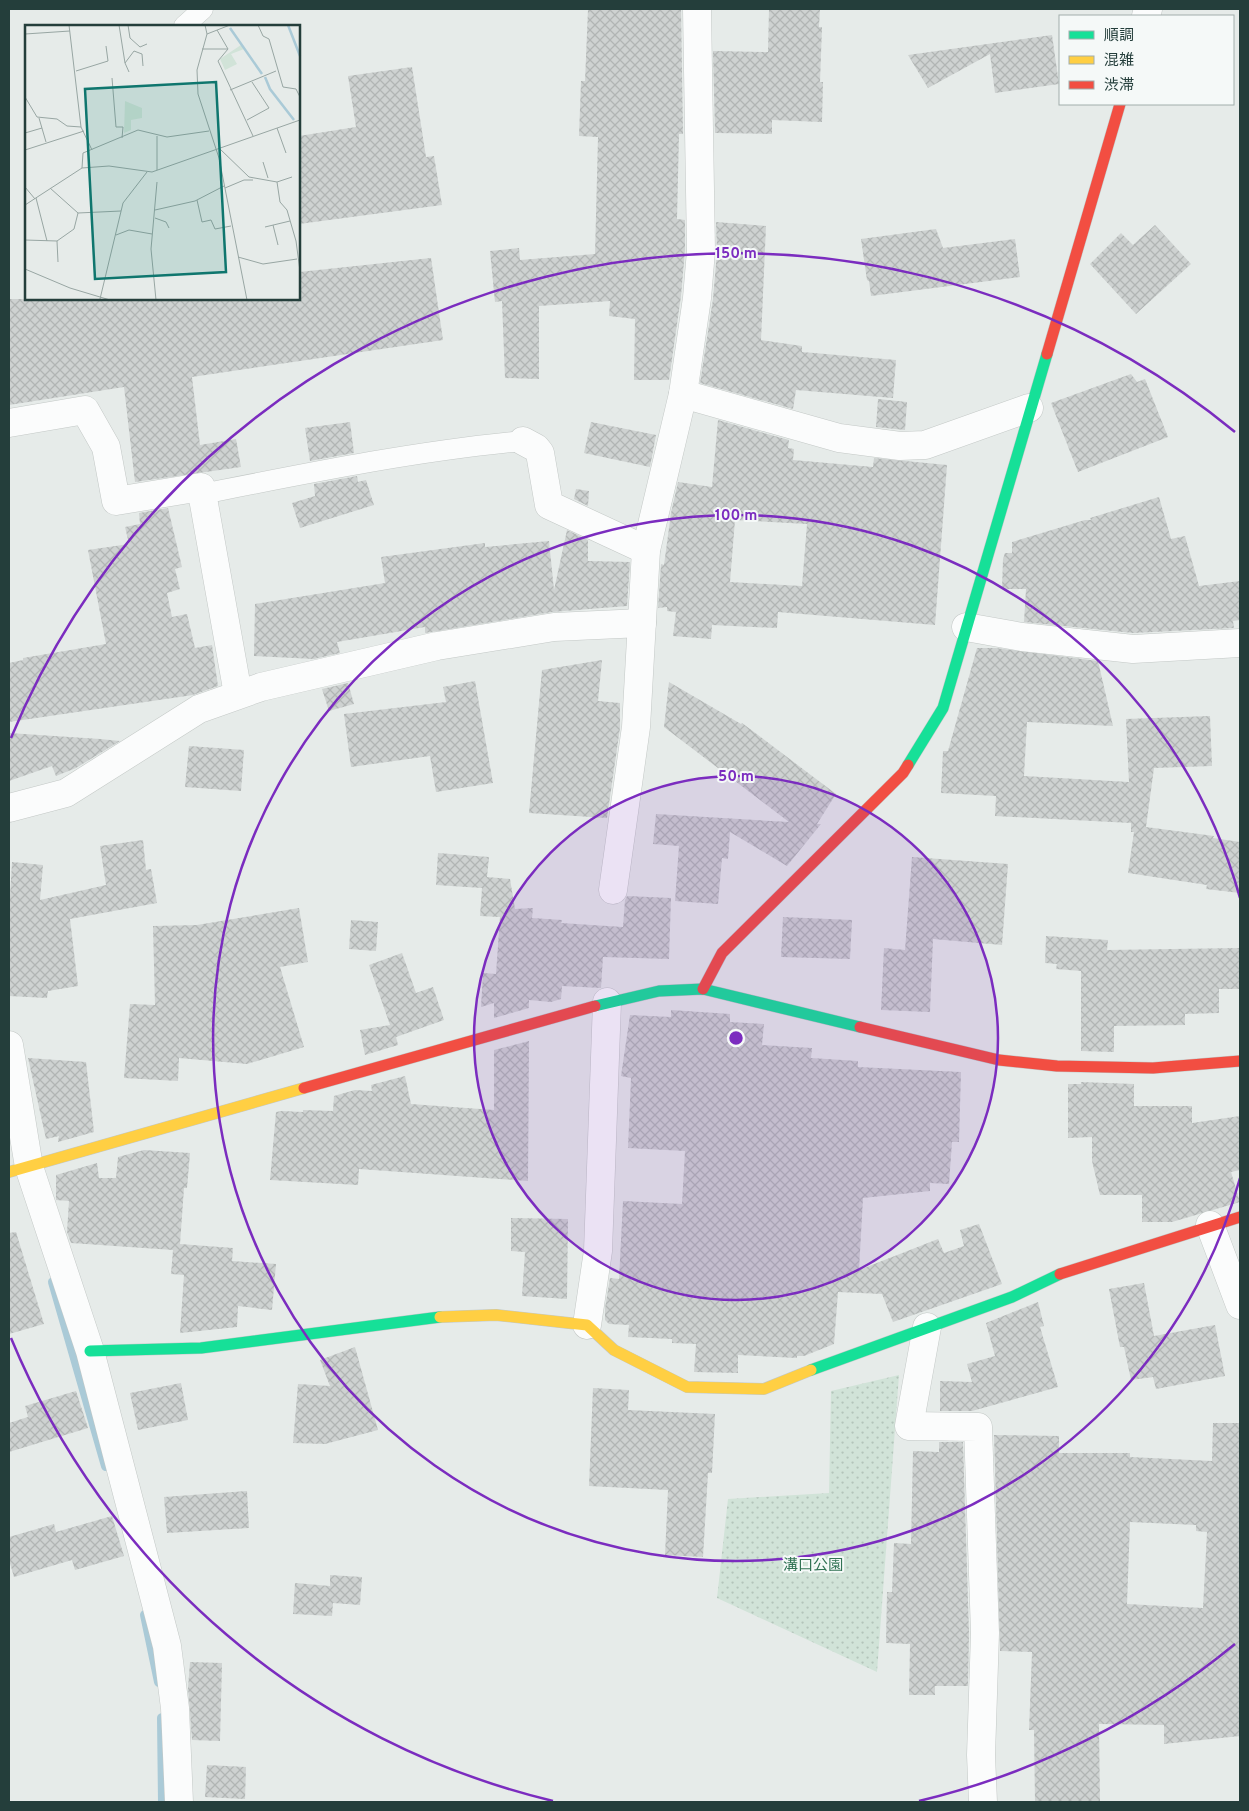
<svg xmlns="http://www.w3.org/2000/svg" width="1249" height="1811" font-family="Overpass,'Noto Sans JP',sans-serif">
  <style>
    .park { fill: url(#park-dots) }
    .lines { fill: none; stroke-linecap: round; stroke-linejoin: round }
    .stream { stroke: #aacad7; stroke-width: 10 }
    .building { fill: url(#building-cross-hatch); fill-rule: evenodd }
    .lane-casing { stroke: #c3c8c6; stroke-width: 21 }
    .street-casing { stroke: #c3c8c6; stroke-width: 29 }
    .fast-casing { stroke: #c2c8c7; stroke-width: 12 }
    .slow-casing { stroke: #c2c8c7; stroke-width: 12 }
    .jam-casing { stroke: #c2c8c7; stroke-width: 12 }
    .lane { stroke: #fbfcfc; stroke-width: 20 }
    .street { stroke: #fbfcfc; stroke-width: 28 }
    .fast { stroke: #16e098; stroke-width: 11 }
    .slow { stroke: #ffcf43; stroke-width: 11 }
    .jam { stroke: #f24e42; stroke-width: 11 }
    .ring { fill: none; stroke: #7b2cbf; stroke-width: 2.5 }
    .labels { text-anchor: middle; stroke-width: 4; stroke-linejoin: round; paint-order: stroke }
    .park-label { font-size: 15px; fill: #317354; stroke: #f5f9f8 }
    .inset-river { fill: none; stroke: #aacad7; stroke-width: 2.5 }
    .inset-road { fill: none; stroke: #98a6a3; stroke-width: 1 }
    .view { fill: #0f766e; fill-opacity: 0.15; stroke: #0f766e; stroke-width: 2.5 }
    .inset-edge { fill: none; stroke: #243e3b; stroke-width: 2.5 }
    .centre { fill: #7b2cbf; stroke: #f5f9f8; stroke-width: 2.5 }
    .ring-label { font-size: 15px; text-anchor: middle; font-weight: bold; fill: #7b2cbf; stroke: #f5f9f8; stroke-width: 4; stroke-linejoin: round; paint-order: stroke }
  </style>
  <defs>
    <pattern id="park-dots" width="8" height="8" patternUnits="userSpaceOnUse" patternTransform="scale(1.25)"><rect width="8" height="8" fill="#d1e3d8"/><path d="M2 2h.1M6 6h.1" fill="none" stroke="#b3c4ba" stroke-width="1.8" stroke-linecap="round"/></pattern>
    <pattern id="building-cross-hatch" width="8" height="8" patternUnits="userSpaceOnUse" patternTransform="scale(1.25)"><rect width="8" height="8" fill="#ced2d1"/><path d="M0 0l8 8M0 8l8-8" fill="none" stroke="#b1b5b4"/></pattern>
  </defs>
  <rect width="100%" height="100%" fill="#e6ebe9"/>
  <polygon class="park" points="899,1375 877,1672 717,1598 728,1499 829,1493 831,1391"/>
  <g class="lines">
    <g class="stream">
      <polyline points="53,1282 106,1466"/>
      <polyline points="145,1615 159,1682"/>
      <polyline points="162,1718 163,1802"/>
    </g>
  </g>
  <g class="building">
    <polygon points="588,9 681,9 683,134 679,134 677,219 685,220 685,250 681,296 669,380 634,380 635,319 609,316 610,301 539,306 539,379 505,378 502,301 495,302 490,251 519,248 520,260 595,254 598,137 579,136 581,81 585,81"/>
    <polygon points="769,9 820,9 819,27 822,27 820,82 823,82 822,122 772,120 772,134 715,133 713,51 768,52"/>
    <polygon points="1052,35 1059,84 995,93 990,54 928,88 908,55"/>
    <polygon points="412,67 426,157 434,156 442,205 299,224 299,136 356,127 348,76"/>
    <polygon points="716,222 766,226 761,340 802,346 802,352 896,360 893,398 796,390 793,409 700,383 713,299 717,252"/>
    <polygon points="1155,225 1191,264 1136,314 1090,264 1121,233 1133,245"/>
    <polygon points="936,229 943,248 1015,239 1020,277 871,296 869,281 867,280 861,239"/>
    <polygon points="431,258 443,340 192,377 200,445 236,439 241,467 135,482 124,387 9,405 9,299 299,299 299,272"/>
    <polygon points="1131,374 1137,382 1145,379 1168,437 1078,472 1051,403"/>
    <polygon points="878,399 907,402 905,430 876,427"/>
    <path d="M718,420L789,440L788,448L794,449L793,460L873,467L874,458L947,465L935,625L778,612L777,628L712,625L711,639L673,636L676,612L667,611V607L658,608L661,564L664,565L671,513L678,482L712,487ZM735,520L807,524L802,586L730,582Z"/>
    <polygon points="350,422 354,453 310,461 305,428"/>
    <polygon points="591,422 656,435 650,467 584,453"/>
    <polygon points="357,476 358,482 366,480 374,505 300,528 292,503 315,496 314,484"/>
    <polygon points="576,489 589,491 588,506 574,499"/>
    <polygon points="1159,497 1171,539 1185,536 1199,586 1240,581 1240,620 1233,621 1234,628 1133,633 1024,622 1026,589 1002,589 1003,559 1005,553 1012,553 1012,542 1085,520 1091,520 1090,518"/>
    <polygon points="168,508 182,567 175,569 180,589 167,593 172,617 187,614 195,648 212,645 218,686 193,695 9,722 9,663 23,660 23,658 106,644 88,550 129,544 125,527 140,524 139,513"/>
    <polygon points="567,530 588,540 588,561 630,562 627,606 552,612 425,633 425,627 337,642 340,653 314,659 254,656 255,604 385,583 381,557 485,543 485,547 549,541 554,590"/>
    <polygon points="977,648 996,648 1098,661 1113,726 1027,722 1024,776 1129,782 1126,719 1210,716 1212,766 1154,768 1146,827 1214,836 1213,838 1240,842 1240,893 1206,889 1207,885 1128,873 1134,832 1131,832 1131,823 995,816 996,796 941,793 943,751 948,751"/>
    <polygon points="602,660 598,701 620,703 620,728 607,818 529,813 542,670"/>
    <polygon points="475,681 493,783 436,792 430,756 351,767 344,714 446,702 443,687"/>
    <polygon points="669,682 741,724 742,723 836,794 817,824 821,824 787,866 730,832 728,859 722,858 718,904 675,901 679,846 653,844 656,814 789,822 664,727"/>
    <polygon points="348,683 354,704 329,711 322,689"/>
    <polygon points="9,733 100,739 120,741 76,768 56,776 52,766 9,781"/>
    <polygon points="189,746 244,750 241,791 185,787"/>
    <polygon points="143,840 146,870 151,869 157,903 70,919 78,986 48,991 47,998 9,996 9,913 12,862 43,865 40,900 106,885 100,846"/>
    <polygon points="438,853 489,857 487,877 510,879 515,909 533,908 532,918 562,920 561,923 623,927 625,900 627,896 671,898 669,959 603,957 601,988 562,986 561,999 551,1002 529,1000 529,1008 494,1018 494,1003 481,1007 483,973 496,974 500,917 480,916 482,888 436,885"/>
    <polygon points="912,857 1008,864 1002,945 933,939 930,1012 881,1010 884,948 905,950"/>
    <polygon points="299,908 308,962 280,967 304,1047 247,1064 179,1058 178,1081 124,1078 130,1004 155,1005 153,926 197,925"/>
    <polygon points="783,917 852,920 850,959 781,957"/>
    <polygon points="351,920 378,922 376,951 349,949"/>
    <polygon points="1046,936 1108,940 1107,950 1240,948 1240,989 1219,989 1219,1013 1185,1014 1185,1025 1114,1026 1114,1052 1081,1051 1081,971 1056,969 1057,964 1045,963"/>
    <polygon points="402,953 416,993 433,987 444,1020 396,1037 398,1045 365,1055 360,1030 390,1025 369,965"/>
    <polygon points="671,1010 730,1014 730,1022 764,1024 762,1045 812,1048 811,1058 858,1061 858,1067 961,1072 959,1142 952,1142 949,1184 930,1183 930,1191 863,1198 859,1270 938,1239 944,1253 964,1246 960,1230 979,1224 1002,1284 893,1322 882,1294 838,1292 834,1344 804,1356 797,1356 797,1358 738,1355 738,1373 694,1372 696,1344 672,1343 672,1339 628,1337 629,1325 609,1324 605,1320 605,1308 610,1278 619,1279 623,1201 682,1204 685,1151 628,1148 631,1078 621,1076 630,1015 671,1017"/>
    <polygon points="529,1041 528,1181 359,1169 358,1185 270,1180 276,1112 282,1111 303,1112 303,1110 333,1111 334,1096 355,1090 372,1091 371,1085 405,1076 411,1104 494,1110 494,1050"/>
    <polygon points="28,1058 86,1062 94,1132 58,1142 59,1136 46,1139"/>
    <polygon points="1081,1082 1134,1084 1134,1106 1192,1106 1192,1123 1240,1116 1240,1170 1231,1172 1240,1202 1172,1222 1142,1222 1142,1195 1100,1195 1092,1161 1092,1137 1068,1138 1068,1084 1081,1084"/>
    <polygon points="144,1150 190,1153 187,1188 184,1188 180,1244 233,1248 232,1261 276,1264 272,1310 238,1306 237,1327 180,1333 184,1275 171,1274 173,1250 71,1243 67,1232 69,1201 56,1200 56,1175 97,1163 99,1178 116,1178 118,1157"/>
    <polygon points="511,1218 568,1219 567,1299 522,1296 525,1252 511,1251"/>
    <polygon points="16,1232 44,1324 9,1334 9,1233"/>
    <polygon points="1144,1283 1154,1336 1215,1325 1225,1376 1156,1389 1153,1377 1131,1380 1124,1347 1120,1347 1109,1289"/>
    <polygon points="1038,1302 1044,1326 1040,1327 1058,1387 972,1411 940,1411 940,1381 972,1382 967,1364 995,1356 986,1323"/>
    <polygon points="355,1347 378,1430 325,1444 293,1443 298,1384 330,1386 320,1360"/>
    <polygon points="181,1383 188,1420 138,1430 130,1393"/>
    <polygon points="593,1388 629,1390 628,1410 715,1414 712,1473 708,1473 703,1557 665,1555 668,1490 589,1486"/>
    <polygon points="76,1391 88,1428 9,1452 9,1423 28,1417 25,1406"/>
    <path d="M1213,1423H1240V1736L1164,1744V1725L1099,1724L1100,1802H1035L1034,1730H1029L1032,1652L1000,1651L994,1435L1059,1436V1453H1130V1457L1212,1461ZM1130,1522L1196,1525V1531L1207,1532L1203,1608L1127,1604Z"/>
    <polygon points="939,1442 963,1442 969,1633 968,1686 935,1686 935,1695 909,1695 910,1644 886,1643 887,1592 892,1592 894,1543 911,1544 913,1451 939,1452"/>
    <polygon points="247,1491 249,1528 167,1533 164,1497"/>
    <polygon points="112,1516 124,1556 75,1570 72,1560 14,1577 9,1560 9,1537 54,1524 56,1532"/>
    <polygon points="330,1575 362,1577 360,1605 333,1603 332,1616 293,1614 295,1583 330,1586"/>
    <polygon points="190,1662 222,1663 220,1741 192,1740 188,1688"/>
    <polygon points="207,1765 246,1767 245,1799 205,1797"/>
  </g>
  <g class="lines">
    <defs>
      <g id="lane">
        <polyline points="184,26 203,9"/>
        <path d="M202,494C308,473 415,451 523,441"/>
      </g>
      <g id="street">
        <polyline points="1146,16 1148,9"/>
        <polyline points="683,394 839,438 900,446 925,445 1029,408"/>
        <polyline points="9,423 85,410 106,447 116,501 201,487 238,694"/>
        <polyline points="523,441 536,448 540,453 549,505 646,550"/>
        <polyline points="966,627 1022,637 1133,649 1240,643"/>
        <polyline points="9,808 66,793 199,709 261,687 437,646 554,627 642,623"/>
        <polyline points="613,890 636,727 646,550 683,394 697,298 701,251 697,9"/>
        <polyline points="9,1045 29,1167 90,1351 167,1646 175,1708 179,1802"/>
        <polyline points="1210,1225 1240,1305"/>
        <polyline points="587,1325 598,1251 607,1002"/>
        <polyline points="927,1327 909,1426 978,1427 985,1633 981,1755 983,1802"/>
      </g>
      <g id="fast">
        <polyline points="908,765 943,708 1047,354"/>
        <polyline points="595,1006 659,991 703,989 860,1027"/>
        <polyline points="90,1351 201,1348 440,1317"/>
        <polyline points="811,1370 1012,1297 1060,1274"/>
      </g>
      <g id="slow">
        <polyline points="9,1172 304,1088"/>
        <polyline points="440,1317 496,1315 587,1325 614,1350 687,1387 764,1389 811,1370"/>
      </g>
      <g id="jam">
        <polyline points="1047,354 1120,104"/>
        <polyline points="703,989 722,953 903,773 908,765"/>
        <polyline points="860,1027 999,1060 1057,1066 1153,1068 1240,1061"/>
        <polyline points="304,1088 595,1006"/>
        <polyline points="1060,1274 1240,1217"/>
      </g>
    </defs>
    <use href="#lane" class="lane-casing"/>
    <use href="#street" class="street-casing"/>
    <use href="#fast" class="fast-casing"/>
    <use href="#slow" class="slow-casing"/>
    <use href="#jam" class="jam-casing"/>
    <use href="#lane" class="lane"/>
    <use href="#street" class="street"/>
    <use href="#fast" class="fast"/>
    <use href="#slow" class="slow"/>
    <use href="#jam" class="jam"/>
  </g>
  <circle cx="736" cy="1038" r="262" fill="#7b2cbf" fill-opacity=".12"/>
  <g class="ring">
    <circle cx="736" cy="1038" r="262"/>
    <path d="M1240 1178A523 523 0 1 1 1240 898"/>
    <path d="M1235 1644A785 785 0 0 1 919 1801M553 1801A785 785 0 0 1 11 1338M11 738A785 785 0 0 1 1235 432"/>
  </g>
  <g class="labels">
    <g class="park-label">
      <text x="813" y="1570">溝口公園</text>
    </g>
  </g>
  <g transform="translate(25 25)">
    <rect width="275" height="275" fill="#e6ebe9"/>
    <path d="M216,20L219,24L206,29L212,39L200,45L195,34ZM100,76L117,83V93L106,95V105L99,108Z" fill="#d1e3d8"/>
    <path class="inset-river" d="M263,0L275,31M205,3L237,49M240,52L245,64L269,95"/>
    <path class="inset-road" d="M44,0L56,102L67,125M94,0L100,38M103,0L105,13L115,22L122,19M114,0H138M180,0L182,9L172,45L173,69L194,133L222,275M233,0L238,11L244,14L258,62L271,64L275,72M192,5L203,24L193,36L228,111M0,9L45,6M182,9L205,0M177,24H203M51,46L83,36L81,21M104,47L100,38L109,26L117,29L118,41M87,53L91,102H98L97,113M205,65L251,46M0,72L12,92L32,94L42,101L56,102M14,93L21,117M222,95L244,83L227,57M252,103L261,128M0,108L17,103M195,124L224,152L252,157L267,152M0,125L59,106M238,137L243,153M57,143L58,128L113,105L142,112L184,106M132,145V111M252,157L255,177L262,185L271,216L275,246M0,162L10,174M25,163L53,188M200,163L219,155H228M11,173L22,216M172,175L177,197L186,195L190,204L206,201M0,180L57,143L84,141L127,147L275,95M130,185L170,176L199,161M130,193L141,197L144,203M248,200L253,220M240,202L265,196M91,210L104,205L127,209M0,215L32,216L49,204L53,188L96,186M32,216L33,237M213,232L238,239L272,234M0,244L45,263L85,275M75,274L98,178L122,147M131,275L126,224L132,157"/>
    <path class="view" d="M191,57L201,247L70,254L60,64Z"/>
    <rect width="275" height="275" class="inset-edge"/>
  </g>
  <circle cx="736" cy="1038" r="8" class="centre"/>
  <g class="ring-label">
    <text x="736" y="258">150 m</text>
    <text x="736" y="520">100 m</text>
    <text x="736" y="781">50 m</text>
  </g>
  <rect width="1249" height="1811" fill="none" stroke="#243e3b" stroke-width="20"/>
  <rect x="1059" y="15" width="175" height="90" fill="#f5f9f8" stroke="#a1aeac"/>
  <rect x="1069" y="31" width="25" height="8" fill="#16e098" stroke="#a1aeac"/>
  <text x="1104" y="40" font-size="15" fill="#243e3b">順調</text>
  <rect x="1069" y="56" width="25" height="8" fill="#ffcf43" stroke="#a1aeac"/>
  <text x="1104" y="65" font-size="15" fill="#243e3b">混雑</text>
  <rect x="1069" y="81" width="25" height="8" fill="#f24e42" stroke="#a1aeac"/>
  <text x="1104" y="90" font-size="15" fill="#243e3b">渋滞</text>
</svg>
